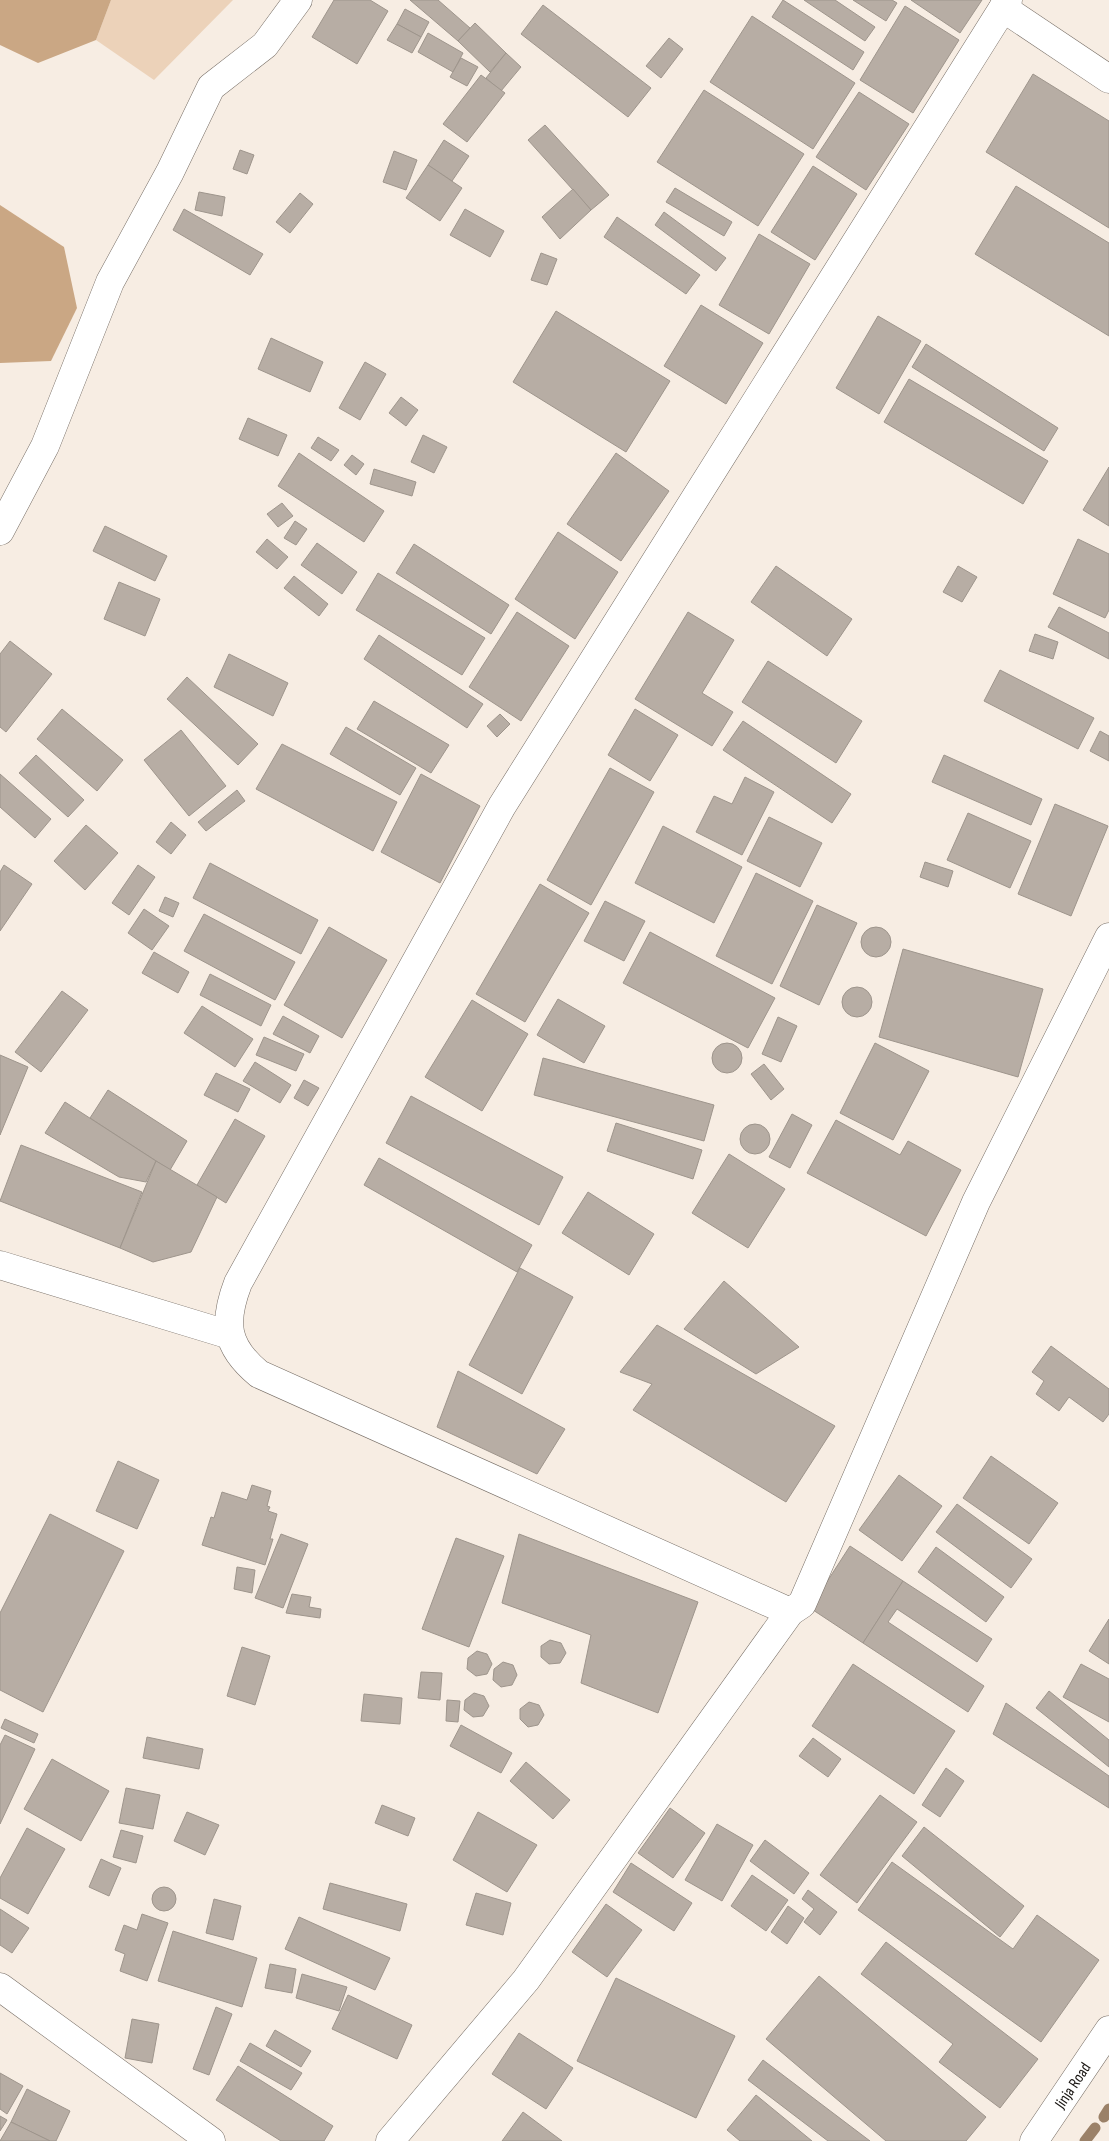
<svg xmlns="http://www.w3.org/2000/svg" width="1109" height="2141" font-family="'Sofia Sans Condensed',sans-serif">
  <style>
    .green { fill: #ecd2b9 }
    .forest { fill: #caa784 }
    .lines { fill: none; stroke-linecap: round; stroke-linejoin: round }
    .stream { stroke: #9b8168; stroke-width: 11 }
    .building { fill: #b7ada4; stroke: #9e958c }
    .street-casing { stroke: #776e66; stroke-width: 29 }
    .primary-casing { stroke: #776e66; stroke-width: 29 }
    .street { stroke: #fff; stroke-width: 28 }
    .primary { stroke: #fff; stroke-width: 28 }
    .labels { text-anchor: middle; stroke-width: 4.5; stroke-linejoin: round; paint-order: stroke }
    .street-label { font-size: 16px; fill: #1a1613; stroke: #fff }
  </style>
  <rect width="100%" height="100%" fill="#f7ede3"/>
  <polygon class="green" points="111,0 233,0 154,80 96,40"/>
  <g class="forest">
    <polygon points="0,0 111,0 96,40 38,63 0,45"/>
    <polygon points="0,205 64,247 77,308 51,361 0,363"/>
  </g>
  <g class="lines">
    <g class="stream">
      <polyline points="1104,2117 1109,2109"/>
      <polyline points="1085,2141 1095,2128"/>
    </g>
  </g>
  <g class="building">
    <polygon points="334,0 370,0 388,11 357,64 312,37"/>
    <polygon points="410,0 438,0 470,28 458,41"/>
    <polygon points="783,0 864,52 853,70 772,17"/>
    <polygon points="804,0 835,0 875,27 865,41"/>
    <polygon points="853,0 892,0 897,3 886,21"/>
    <polygon points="911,0 982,0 960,33"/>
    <polygon points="543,5 651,88 628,117 521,34"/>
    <polygon points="905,6 959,40 913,113 860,80"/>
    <polygon points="405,9 429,22 421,37 397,24"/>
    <polygon points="752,16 855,83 813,149 710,82"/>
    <polygon points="475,23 506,53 490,72 458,41"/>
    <polygon points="397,24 421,37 412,53 387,40"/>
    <polygon points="428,33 463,53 453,72 418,52"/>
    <polygon points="669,38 683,49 661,78 646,66"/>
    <polygon points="506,53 521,67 501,91 486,78"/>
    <polygon points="461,58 478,67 467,86 450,77"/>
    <polygon points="1033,74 1109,121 1109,228 986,152"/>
    <polygon points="481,75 505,93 467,142 443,124"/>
    <polygon points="704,90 804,154 758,226 657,162"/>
    <polygon points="859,92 909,124 866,190 816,157"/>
    <polygon points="545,125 609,195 591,210 528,140"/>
    <polygon points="444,140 469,156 452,181 428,165"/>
    <polygon points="240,150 254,155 247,174 233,169"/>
    <polygon points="394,151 417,160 406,190 383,182"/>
    <polygon points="428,165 462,188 440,221 406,198"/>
    <polygon points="813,166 857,194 815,260 771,232"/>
    <polygon points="1016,186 1109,243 1109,336 975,254"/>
    <polygon points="675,188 732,222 724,236 666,202"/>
    <polygon points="573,189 591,210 560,239 542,217"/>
    <polygon points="199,192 225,197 222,216 195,210"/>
    <polygon points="300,193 313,204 290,233 276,222"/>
    <polygon points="184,209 263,254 250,275 173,230"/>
    <polygon points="465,209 504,231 490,257 450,235"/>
    <polygon points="664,212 726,258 716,271 655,225"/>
    <polygon points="617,217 700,275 686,294 604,237"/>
    <polygon points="759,234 810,264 769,334 719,305"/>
    <polygon points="541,253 557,259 547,285 531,280"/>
    <polygon points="701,305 763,343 726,404 664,366"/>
    <polygon points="556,311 670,381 626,452 513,382"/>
    <polygon points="878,316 921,341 879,414 836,388"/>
    <polygon points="271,338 323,362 310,392 258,369"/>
    <polygon points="926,344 1058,428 1044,451 912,367"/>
    <polygon points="365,362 386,374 360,420 339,408"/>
    <polygon points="909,379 1048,461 1023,504 884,422"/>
    <polygon points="401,397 418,410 406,426 389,413"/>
    <polygon points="248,418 287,435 278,456 239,439"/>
    <polygon points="423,435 447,447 434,473 411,462"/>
    <polygon points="318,437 339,450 331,461 311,448"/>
    <polygon points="299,453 384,511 364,542 278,486"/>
    <polygon points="616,453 669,491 621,561 567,524"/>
    <polygon points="352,455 364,464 356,475 344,465"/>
    <polygon points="1109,467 1109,526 1083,510"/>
    <polygon points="374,469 416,482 412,496 370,484"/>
    <polygon points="282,503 293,516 278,527 267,514"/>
    <polygon points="295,521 307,529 296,545 284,538"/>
    <polygon points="105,526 167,556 155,581 93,551"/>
    <polygon points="558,532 618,572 575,639 515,599"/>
    <polygon points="267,539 288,557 277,569 256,552"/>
    <polygon points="1078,539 1109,554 1109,610 1105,618 1053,594"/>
    <polygon points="317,543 357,572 342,594 301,565"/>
    <polygon points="414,544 509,605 491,634 396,573"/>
    <polygon points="776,566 852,619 827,656 751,602"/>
    <polygon points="958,566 977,577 962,602 943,592"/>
    <polygon points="378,573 485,638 462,675 356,610"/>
    <polygon points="294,576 328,604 319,616 284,588"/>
    <polygon points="119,582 160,599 145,636 104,619"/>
    <polygon points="1059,607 1109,633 1109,659 1048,627"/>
    <polygon points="517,612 569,646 521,721 469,687"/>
    <polygon points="688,612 734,640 702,693 733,712 712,746 635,699"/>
    <polygon points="1035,634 1058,642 1053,659 1029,651"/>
    <polygon points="379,635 483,704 467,728 364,659"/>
    <polygon points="10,641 52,674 6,732 0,727 0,654"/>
    <polygon points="229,654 288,683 273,716 214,687"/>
    <polygon points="768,661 862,721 836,763 742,702"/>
    <polygon points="1000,670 1094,718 1078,749 984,701"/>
    <polygon points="187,677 258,744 238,765 167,699"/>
    <polygon points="374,701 449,745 431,773 357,729"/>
    <polygon points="62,709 123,760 97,791 37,739"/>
    <polygon points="635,709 678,735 650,781 608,755"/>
    <polygon points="500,714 510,724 497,737 487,726"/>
    <polygon points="743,721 851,794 832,823 723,750"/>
    <polygon points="346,727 416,768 400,795 330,754"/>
    <polygon points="181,730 226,786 189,816 144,760"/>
    <polygon points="1100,731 1109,736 1109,761 1090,751"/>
    <polygon points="282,744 397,802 373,851 256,789"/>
    <polygon points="36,755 84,800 68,817 19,773"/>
    <polygon points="944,755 1042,799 1031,825 932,782"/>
    <polygon points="610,768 654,792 591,905 547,880"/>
    <polygon points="0,774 51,819 35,838 0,807"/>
    <polygon points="421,774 480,806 440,883 381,852"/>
    <polygon points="745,777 774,792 742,855 696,832 714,796 732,804"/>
    <polygon points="237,790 245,801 206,831 198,822"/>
    <polygon points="1055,804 1108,826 1071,916 1018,894"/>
    <polygon points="968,813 1031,841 1010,888 947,860"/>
    <polygon points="769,817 822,843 800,887 747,861"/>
    <polygon points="171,822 186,835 171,854 156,842"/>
    <polygon points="86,825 118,853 85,890 54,861"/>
    <polygon points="663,826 742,867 714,923 635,883"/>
    <polygon points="925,862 953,871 948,887 920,877"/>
    <polygon points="210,863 318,920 301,954 193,898"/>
    <polygon points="4,865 32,884 0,931 0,872"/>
    <polygon points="138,865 155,877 129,915 112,903"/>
    <polygon points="756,873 813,901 772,984 716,956"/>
    <polygon points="540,884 589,913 525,1022 476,994"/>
    <polygon points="165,897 179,903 173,917 159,911"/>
    <polygon points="605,901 645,921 624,961 584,941"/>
    <polygon points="817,905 857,923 819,1005 780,986"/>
    <polygon points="144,909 169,926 152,950 128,933"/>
    <polygon points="204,914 295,962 275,1000 184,951"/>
    <polygon points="329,927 387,960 342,1038 284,1005"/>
    <circle cx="876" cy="942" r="15"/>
    <polygon points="650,932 775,998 748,1048 623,983"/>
    <polygon points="903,949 1043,989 1018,1077 879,1037"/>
    <polygon points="154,952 189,972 178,993 142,973"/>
    <polygon points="210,974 271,1005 261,1026 200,995"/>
    <circle cx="857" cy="1002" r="15"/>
    <polygon points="62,991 88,1010 41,1072 15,1052"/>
    <polygon points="558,999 605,1026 584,1063 537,1035"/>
    <polygon points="472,1000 528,1034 482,1111 425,1077"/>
    <polygon points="202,1006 253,1039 235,1067 184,1033"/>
    <polygon points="283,1016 319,1036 310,1053 273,1034"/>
    <polygon points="778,1017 797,1026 781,1062 762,1054"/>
    <polygon points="264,1037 304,1054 296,1071 256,1055"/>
    <polygon points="875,1043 929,1071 893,1140 840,1113"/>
    <circle cx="727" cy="1058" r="15"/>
    <polygon points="0,1055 28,1067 0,1135"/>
    <polygon points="543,1058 714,1105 704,1141 534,1095"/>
    <polygon points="255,1062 291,1085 280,1103 243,1081"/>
    <polygon points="764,1064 784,1089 771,1100 751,1074"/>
    <polygon points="216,1073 250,1089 238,1112 204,1095"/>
    <polygon points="304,1080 319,1088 308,1106 294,1098"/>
    <polygon points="108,1090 187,1141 170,1170 90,1118"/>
    <polygon points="411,1096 563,1177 539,1225 386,1143"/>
    <polygon points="65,1102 156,1161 146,1182 119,1177 45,1133"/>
    <polygon points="792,1114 812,1125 790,1168 769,1157"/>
    <polygon points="235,1119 265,1136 226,1203 197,1185"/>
    <polygon points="836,1120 900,1155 908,1141 961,1170 926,1236 807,1173"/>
    <polygon points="616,1123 702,1150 693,1179 607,1151"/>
    <circle cx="755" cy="1139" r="15"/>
    <polygon points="21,1145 142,1192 120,1248 0,1201"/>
    <polygon points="729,1154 785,1189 748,1248 692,1213"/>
    <polygon points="379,1158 532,1245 517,1272 364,1185"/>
    <polygon points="156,1161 217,1197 191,1252 153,1262 120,1248"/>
    <polygon points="588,1192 654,1234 629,1275 562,1233"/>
    <polygon points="520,1268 573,1297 522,1394 469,1365"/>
    <polygon points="724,1281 799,1347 756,1374 684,1329"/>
    <polygon points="657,1325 835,1426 786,1502 633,1410 652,1384 620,1372"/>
    <polygon points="1051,1346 1109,1389 1109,1414 1103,1422 1069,1397 1059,1411 1036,1394 1044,1381 1032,1372"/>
    <polygon points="458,1371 565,1429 537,1474 437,1427"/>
    <polygon points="991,1456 1058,1503 1029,1544 963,1498"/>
    <polygon points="118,1461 159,1480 137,1529 96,1511"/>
    <polygon points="899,1475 942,1506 902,1561 859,1530"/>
    <polygon points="252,1485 271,1491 267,1506 270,1507 268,1511 277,1514 270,1539 273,1539 265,1565 202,1545 211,1517 214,1518 222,1492 247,1500"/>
    <polygon points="957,1504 1032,1559 1011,1588 936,1532"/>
    <polygon points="50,1514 124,1551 43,1712 0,1690 0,1613"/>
    <polygon points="281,1534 308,1544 283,1608 255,1598"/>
    <polygon points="519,1534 698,1602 658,1713 581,1683 591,1635 502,1603"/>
    <polygon points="456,1538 504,1556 469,1647 422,1629"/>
    <polygon points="850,1546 903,1581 863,1643 810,1608"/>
    <polygon points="936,1547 1004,1597 986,1622 918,1572"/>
    <polygon points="237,1567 255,1570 252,1593 234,1589"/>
    <polygon points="903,1581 992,1639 977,1662 897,1609 888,1622 984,1686 968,1712 863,1643"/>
    <polygon points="292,1594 311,1597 309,1607 321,1609 320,1618 286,1613"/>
    <polygon points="1109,1619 1109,1664 1089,1651"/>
    <polygon points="550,1640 561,1643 566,1653 560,1663 549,1664 541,1657 541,1646"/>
    <polygon points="242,1647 270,1656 255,1705 227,1696"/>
    <polygon points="477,1651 487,1654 492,1664 487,1674 476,1676 467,1669 468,1658"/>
    <polygon points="503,1662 513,1665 517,1675 512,1685 501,1687 493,1680 494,1669"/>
    <polygon points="853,1664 955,1731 914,1794 812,1726"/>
    <polygon points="1081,1664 1109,1679 1109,1722 1063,1697"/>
    <polygon points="421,1672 442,1673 440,1700 418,1698"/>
    <polygon points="1049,1691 1109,1740 1109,1767 1036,1708"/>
    <polygon points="474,1693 484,1696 489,1706 483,1716 473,1717 464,1710 465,1700"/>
    <polygon points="364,1694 402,1698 400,1724 361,1721"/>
    <polygon points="447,1700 460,1701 458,1722 446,1721"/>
    <polygon points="529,1702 539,1705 544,1715 538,1725 528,1727 520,1719 520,1709"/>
    <polygon points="1006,1703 1109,1776 1109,1808 993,1734"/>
    <polygon points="5,1719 38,1734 34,1743 1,1728"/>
    <polygon points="461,1725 512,1753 501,1773 450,1746"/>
    <polygon points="5,1735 35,1749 0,1824 0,1745"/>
    <polygon points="147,1737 203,1749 199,1769 143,1758"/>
    <polygon points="813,1738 841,1759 828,1777 799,1756"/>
    <polygon points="52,1759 109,1791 81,1841 24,1809"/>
    <polygon points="526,1762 570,1800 553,1819 510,1781"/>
    <polygon points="946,1768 964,1781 940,1817 922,1805"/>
    <polygon points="126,1788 160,1795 153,1829 119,1823"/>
    <polygon points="880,1795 917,1822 857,1903 820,1875"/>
    <polygon points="382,1805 415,1818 408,1836 375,1823"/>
    <polygon points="670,1808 705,1833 673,1878 638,1853"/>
    <polygon points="187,1812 219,1825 205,1855 174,1841"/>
    <polygon points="478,1812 537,1845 507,1892 453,1860"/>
    <polygon points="717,1824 753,1845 722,1901 685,1880"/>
    <polygon points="924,1827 1024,1906 1000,1937 902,1856"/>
    <polygon points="27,1828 65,1849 28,1914 0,1898 0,1878"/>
    <polygon points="121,1830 143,1836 136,1863 113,1857"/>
    <polygon points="765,1840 809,1873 794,1894 750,1861"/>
    <polygon points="101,1859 121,1868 109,1896 89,1887"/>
    <polygon points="892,1862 1013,1949 1037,1915 1099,1960 1041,2042 858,1910"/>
    <polygon points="631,1863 692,1903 674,1931 613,1892"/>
    <polygon points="752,1875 788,1900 766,1931 731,1906"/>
    <polygon points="330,1883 407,1904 400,1931 323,1909"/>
    <circle cx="164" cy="1899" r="12"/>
    <polygon points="808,1890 837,1912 820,1935 804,1922 814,1909 802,1899"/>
    <polygon points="476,1893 511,1903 503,1935 466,1925"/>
    <polygon points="214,1899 241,1906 233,1940 206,1933"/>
    <polygon points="606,1904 642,1930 607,1977 572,1952"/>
    <polygon points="788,1906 804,1918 787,1944 771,1932"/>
    <polygon points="0,1909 29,1928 12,1953 0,1945"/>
    <polygon points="142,1914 168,1923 147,1981 120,1971 125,1954 115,1950 124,1925 137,1930"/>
    <polygon points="299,1917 390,1958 375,1990 285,1949"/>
    <polygon points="173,1931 257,1958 242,2007 158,1981"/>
    <polygon points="886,1942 1038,2059 1000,2108 939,2062 953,2044 861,1974"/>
    <polygon points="270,1964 296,1969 292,1993 265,1988"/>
    <polygon points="302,1974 347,1987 339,2011 296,1998"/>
    <polygon points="819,1976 986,2117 966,2141 886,2141 766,2039"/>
    <polygon points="616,1978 735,2036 696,2118 577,2061"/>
    <polygon points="348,1995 412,2025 397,2059 332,2029"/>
    <polygon points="216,2007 232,2014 209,2075 193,2069"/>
    <polygon points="132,2019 159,2024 152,2063 125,2058"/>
    <polygon points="275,2030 311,2051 301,2067 266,2046"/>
    <polygon points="519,2033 573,2068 546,2109 492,2074"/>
    <polygon points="250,2043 302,2073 291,2090 240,2061"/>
    <polygon points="763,2060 870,2141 828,2141 748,2080"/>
    <polygon points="238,2066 333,2126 324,2141 281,2141 216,2100"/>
    <polygon points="0,2073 23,2086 7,2114 0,2109"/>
    <polygon points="27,2089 70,2111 56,2141 50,2141 11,2122"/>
    <polygon points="756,2095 812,2141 740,2141 727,2130"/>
    <polygon points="523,2112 562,2141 502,2141"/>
    <polygon points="0,2116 7,2120 0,2131"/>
    <polygon points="11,2122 50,2141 0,2141"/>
  </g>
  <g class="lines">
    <defs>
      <g id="street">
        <polyline points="1003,8 1109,79"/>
        <polyline points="0,531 45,446 110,282 170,172 211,87 265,45 298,0"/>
        <polyline points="0,1265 230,1335"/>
        <path d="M790,1612L259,1374C225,1346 223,1322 238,1283L502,806L1008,0"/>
        <polyline points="0,1987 211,2141"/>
        <polyline points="390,2141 526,1980 790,1612 802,1604 976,1202 1109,937"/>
      </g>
      <polyline id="primary" points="1034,2141 1109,2030"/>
    </defs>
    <use href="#street" class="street-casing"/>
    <use href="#primary" class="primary-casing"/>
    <use href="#street" class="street"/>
    <use href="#primary" class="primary"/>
  </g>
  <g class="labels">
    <g class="street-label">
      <text transform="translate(1072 2085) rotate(-56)" y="6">Jinja Road</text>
    </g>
  </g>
</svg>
